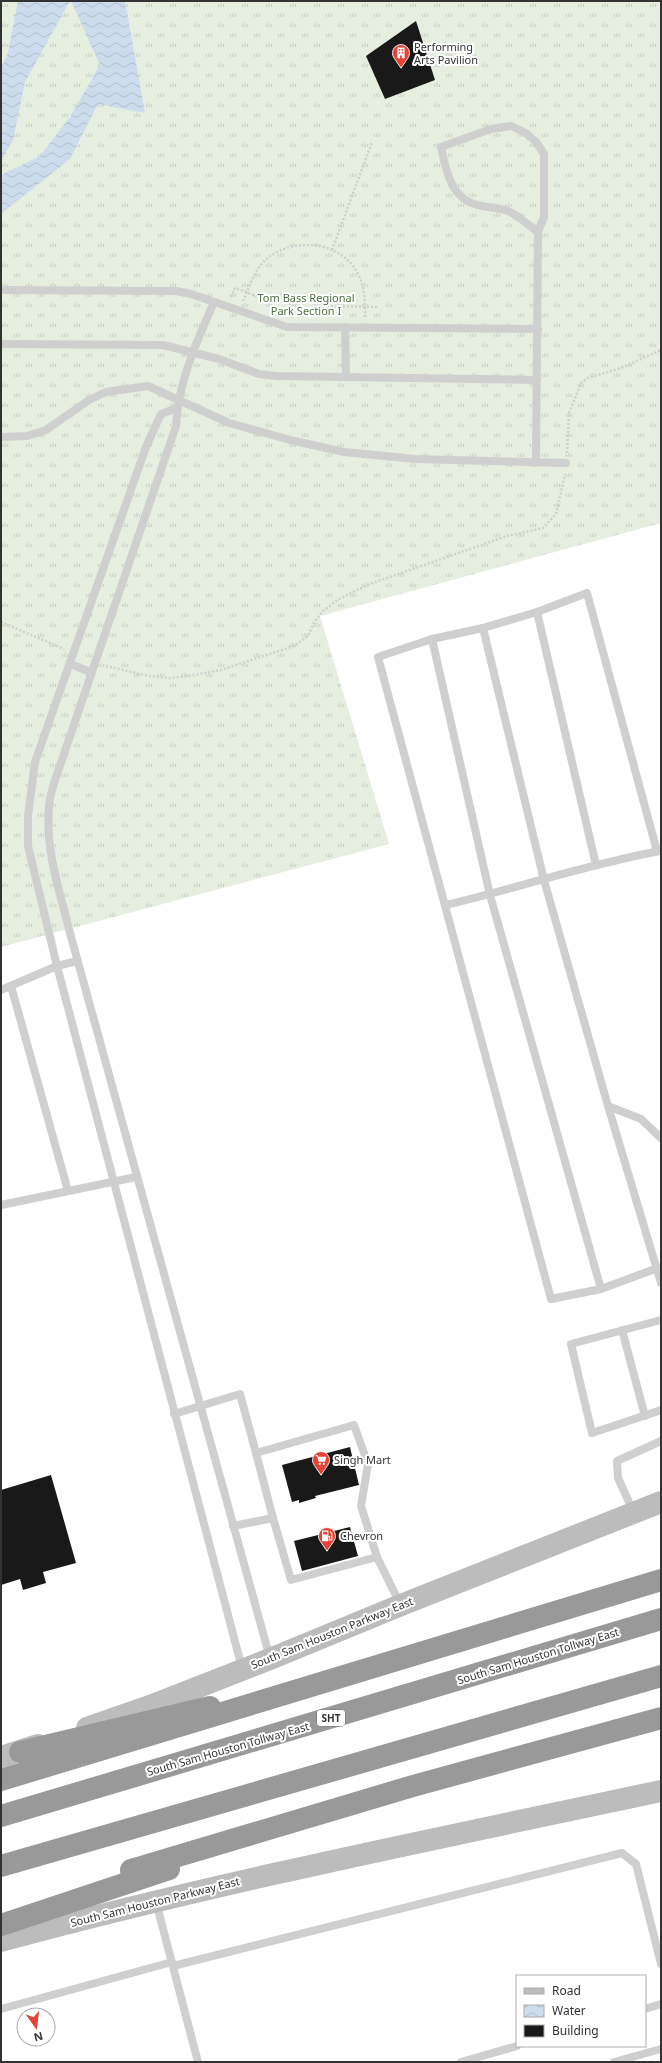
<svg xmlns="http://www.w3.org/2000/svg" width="662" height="2063" font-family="'Noto Sans',sans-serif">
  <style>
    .grass { fill: url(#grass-tufts) }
    .water { fill: url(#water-waves) }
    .building { fill: #191919 }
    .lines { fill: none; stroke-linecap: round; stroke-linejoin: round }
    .path { stroke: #cfcfcf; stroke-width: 2.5; stroke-dasharray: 2 2; stroke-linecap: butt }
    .lane { stroke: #cfcfcf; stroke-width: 8 }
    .secondary { stroke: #bcbcbc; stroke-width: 22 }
    .highway { stroke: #999; stroke-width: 22 }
    .highway-bridge { stroke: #999; stroke-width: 22 }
    .labels { text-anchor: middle; stroke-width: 4; stroke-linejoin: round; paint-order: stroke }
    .shield { fill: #fff; stroke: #707070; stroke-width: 1 }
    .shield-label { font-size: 10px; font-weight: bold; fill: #323232 }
    .poi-label { font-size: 11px; fill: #323232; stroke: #fff; text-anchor: start }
    .park-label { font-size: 11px; fill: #4e6e3e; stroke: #fff }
    .street-label { font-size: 11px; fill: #323232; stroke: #fff }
  </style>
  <defs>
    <pattern id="grass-tufts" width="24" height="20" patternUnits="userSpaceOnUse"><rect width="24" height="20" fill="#e6eee0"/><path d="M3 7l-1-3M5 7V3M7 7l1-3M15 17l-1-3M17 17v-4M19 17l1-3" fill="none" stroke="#c6cdc1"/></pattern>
    <pattern id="water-waves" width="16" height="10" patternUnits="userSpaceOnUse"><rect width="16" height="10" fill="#cddced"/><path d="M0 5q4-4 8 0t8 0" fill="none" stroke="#b0bdcc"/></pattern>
  </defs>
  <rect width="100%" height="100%" fill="#fff"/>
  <polygon class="grass" points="1,1 661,1 661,523 320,616 389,844 1,947"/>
  <g class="water">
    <polygon points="18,1 70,1 25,82 13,140 1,161 1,69 8,52"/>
    <polygon points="71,1 125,1 145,113 98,104 70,159 1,214 1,175 40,156 70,117 100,65"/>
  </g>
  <g class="building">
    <polygon points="416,21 435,80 385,99 366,56"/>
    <polygon points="350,1447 359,1485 315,1496 316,1498 299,1503 299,1500 292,1502 282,1465"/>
    <polygon points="51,1475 76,1563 43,1572 46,1583 23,1590 20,1579 1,1585 1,1490"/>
    <polygon points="350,1527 358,1556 302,1571 294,1541"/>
  </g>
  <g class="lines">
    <g class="path">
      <polyline points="660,1 661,1"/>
      <polyline points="332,250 372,142"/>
      <polyline points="231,297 235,288 270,301"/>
      <path d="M243,301C250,286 255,267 269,257C299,235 348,243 361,281C365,292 365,305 365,317"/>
      <polyline points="327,306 379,307"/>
      <polyline points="567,453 569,413 581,383 588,378 621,368 661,350"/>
      <polyline points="1,622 64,649"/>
      <polyline points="106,666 149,676 170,678 189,676 221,670 294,646 308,636 315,621 323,611 339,599 367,585 507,536 543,528 556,514 565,474"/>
    </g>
    <g class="lane">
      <path d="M511,126L526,133L537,143L544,154V217L538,232C529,226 518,215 508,211C499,207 487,208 478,205C451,199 446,171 441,147L491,129Z"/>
      <polyline points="1,290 176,291 191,294 287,327 538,329"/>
      <path d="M214,302C197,341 178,382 176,426L54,783C52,791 49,799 49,807C45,850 60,892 70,933L270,1658"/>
      <polyline points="345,327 346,377"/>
      <polyline points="1,344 163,345 219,359 259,374 277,376 537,380"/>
      <polyline points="177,408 161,414 146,447 35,762 28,816 28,846 57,966 242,1668"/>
      <polyline points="1,437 27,436 46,430 89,400 106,392 148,386 229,423 290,440 344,452 415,459 566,463"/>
      <polyline points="536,461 538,232"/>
      <polyline points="537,612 587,593 657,851"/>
      <polyline points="483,628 544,880 608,1106 661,1283"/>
      <polyline points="432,639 378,657 551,1299 601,1289"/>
      <polyline points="70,664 91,672"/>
      <polyline points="596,865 537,612 483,628 432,639 490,895 601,1289 655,1269"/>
      <path d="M446,905C518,888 588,864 660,851"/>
      <polyline points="11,986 68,1191"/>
      <polyline points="1,990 57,966 77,961"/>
      <polyline points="608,1106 641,1119 661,1138"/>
      <polyline points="1,1205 136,1177"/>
      <polyline points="661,1320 571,1344 592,1433 661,1410"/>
      <polyline points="622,1330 645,1416"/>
      <polyline points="174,1414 240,1394 256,1453 354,1425 368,1464 361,1506 377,1557 400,1604"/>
      <polyline points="633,1511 618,1478 617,1461 661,1441"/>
      <polyline points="273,1518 291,1580 377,1557"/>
      <polyline points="233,1526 273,1518 256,1453"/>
      <polyline points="156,1902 198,2062"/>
      <polyline points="173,1966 622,1853 636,1864 661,1964"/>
      <polyline points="1,2009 172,1962"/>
      <polyline points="645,2009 661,2004"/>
      <polyline points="461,2062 517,2046"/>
      <polyline points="614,2062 661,2049"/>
    </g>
    <g class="secondary">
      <polyline points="87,1728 150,1706 270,1659 401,1605 661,1502"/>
      <polyline points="1,1757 38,1745"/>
      <path d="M1,1941C219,1882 440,1838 661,1791"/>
    </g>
    <g class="highway">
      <polyline points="20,1752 210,1707"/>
      <polyline points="1,1816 661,1619"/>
      <polyline points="1,1866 661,1676"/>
      <polyline points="1,1925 169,1869"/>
    </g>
    <g class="highway-bridge">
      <polyline points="1,1780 661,1580"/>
      <polyline points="131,1870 413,1786 661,1718"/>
    </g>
  </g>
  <defs>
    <symbol id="building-pin" viewBox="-11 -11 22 30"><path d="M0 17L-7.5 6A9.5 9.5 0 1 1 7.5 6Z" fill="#e74236" stroke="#fff"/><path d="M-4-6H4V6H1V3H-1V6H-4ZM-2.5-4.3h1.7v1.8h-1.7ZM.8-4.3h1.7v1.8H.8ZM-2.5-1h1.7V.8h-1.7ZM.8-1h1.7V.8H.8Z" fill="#fff"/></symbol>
    <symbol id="supermarket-pin" viewBox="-11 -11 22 30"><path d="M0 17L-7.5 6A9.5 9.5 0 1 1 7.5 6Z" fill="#e74236" stroke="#fff"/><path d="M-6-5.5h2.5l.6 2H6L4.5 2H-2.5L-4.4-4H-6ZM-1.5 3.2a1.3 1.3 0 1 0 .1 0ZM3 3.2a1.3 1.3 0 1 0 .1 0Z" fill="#fff"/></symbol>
    <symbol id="fuel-pin" viewBox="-11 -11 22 30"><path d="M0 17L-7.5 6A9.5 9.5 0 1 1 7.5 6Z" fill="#e74236" stroke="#fff"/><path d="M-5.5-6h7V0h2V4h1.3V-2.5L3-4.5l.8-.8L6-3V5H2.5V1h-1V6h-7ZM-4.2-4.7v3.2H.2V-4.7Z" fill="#fff"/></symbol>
  </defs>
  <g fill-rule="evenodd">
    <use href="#building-pin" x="391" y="43" width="20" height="27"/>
    <use href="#supermarket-pin" x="311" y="1450" width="20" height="27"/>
    <use href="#fuel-pin" x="317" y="1526" width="20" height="27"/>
  </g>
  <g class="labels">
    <rect class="shield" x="317" y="1710" width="28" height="16" rx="3"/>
    <g class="shield-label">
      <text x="331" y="1722">SHT</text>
    </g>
    <g class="poi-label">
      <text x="414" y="51">Performing<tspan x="414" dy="13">Arts Pavilion</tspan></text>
      <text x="334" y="1464">Singh Mart</text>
      <text x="340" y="1540">Chevron</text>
    </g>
    <g class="park-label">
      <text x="306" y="302">Tom Bass Regional<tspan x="306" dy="13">Park Section I</tspan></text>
    </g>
    <g class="street-label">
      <text transform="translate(332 1633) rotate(-22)" y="4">South Sam Houston Parkway East</text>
      <text transform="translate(538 1656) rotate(-17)" y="4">South Sam Houston Tollway East</text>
      <text transform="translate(228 1749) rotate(-16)" y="4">South Sam Houston Tollway East</text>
      <text transform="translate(155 1902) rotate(-14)" y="4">South Sam Houston Parkway East</text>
    </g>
  </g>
  <rect width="662" height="2063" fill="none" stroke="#323232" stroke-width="4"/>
  <rect x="516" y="1975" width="130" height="72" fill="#ffffff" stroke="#adadad"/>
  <rect x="524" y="1988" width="20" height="6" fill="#bcbcbc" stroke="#adadad"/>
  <text x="552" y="1995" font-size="12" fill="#323232">Road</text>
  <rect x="524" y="2005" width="20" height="12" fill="url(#water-waves)" stroke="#adadad"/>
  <text x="552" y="2015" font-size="12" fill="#323232">Water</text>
  <rect x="524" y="2025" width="20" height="12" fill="#191919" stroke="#adadad"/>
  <text x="552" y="2035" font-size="12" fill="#323232">Building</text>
  <g transform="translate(36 2027) rotate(166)"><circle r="19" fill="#ffffff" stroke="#adadad"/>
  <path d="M0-3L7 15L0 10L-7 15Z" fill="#e74236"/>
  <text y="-6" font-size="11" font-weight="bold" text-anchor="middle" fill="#323232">N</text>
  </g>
</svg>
